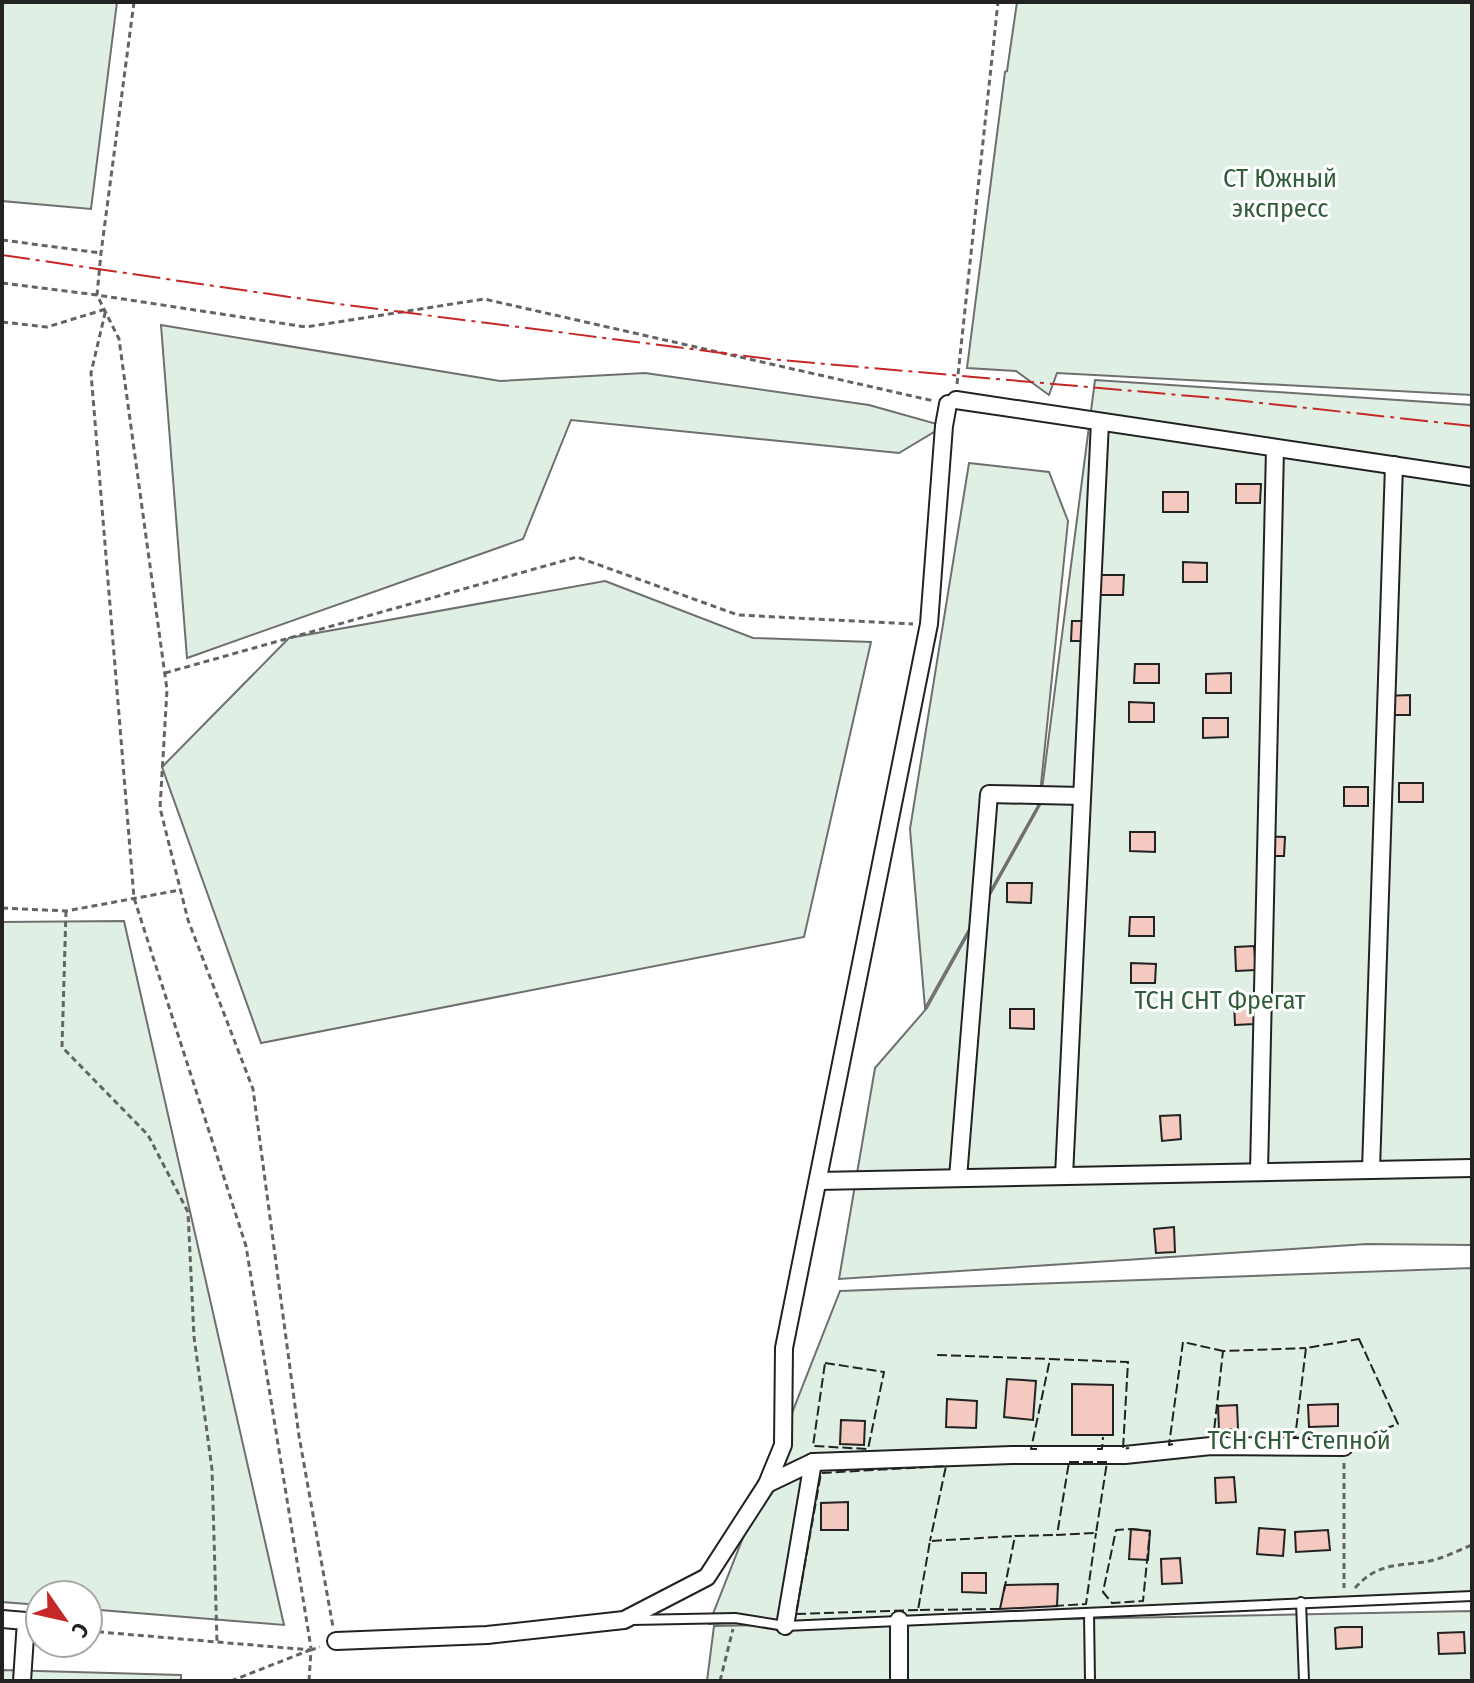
<svg xmlns="http://www.w3.org/2000/svg" width="1474" height="1683" font-family="'Fira Sans Condensed',sans-serif">
  <style>
    .green { fill: #e0efe3; stroke: #6f6f6f; stroke-width: 2 }
    .building { fill: #f3c9c0; stroke: #222; stroke-width: 2 }
    .lines { fill: none; stroke-linecap: round; stroke-linejoin: round }
    .service-casing { stroke: #222; stroke-width: 12 }
    .minor-casing { stroke: #222; stroke-width: 20 }
    .path { stroke: #646464; stroke-width: 3; stroke-dasharray: 6 4; stroke-linecap: butt }
    .service { stroke: #fff; stroke-width: 8 }
    .minor { stroke: #fff; stroke-width: 16 }
    .fence { stroke: #222; stroke-width: 2; stroke-dasharray: 10 4; stroke-linecap: butt }
    .power { stroke: #c62828; stroke-width: 2; stroke-dasharray: 28 6 4 6; stroke-linecap: butt }
    .labels { text-anchor: middle; stroke-width: 6; stroke-linejoin: round; paint-order: stroke }
    .park-label { font-size: 26px; fill: #2f5e38; stroke: #fff }
  </style>
  <rect width="100%" height="100%" fill="#fff"/>
  <g class="green">
    <polygon points="2,2 117,2 91,209 2,201"/>
    <polygon points="1017,2 1472,2 1472,395 1057,373 1049,395 1016,371 967,368 1005,72 1007,71"/>
    <polygon points="161,325 500,381 645,373 869,405 944,426 899,453 571,420 523,539 187,658"/>
    <polygon points="1095,380 1472,405 1472,1245 1367,1244 839,1279 875,1068 927,1008 1040,805"/>
    <polygon points="969,463 1049,472 1068,521 1039,804 925,1008 910,829"/>
    <polygon points="605,581 753,638 871,642 804,937 261,1043 162,767 289,638"/>
    <polygon points="124,921 284,1625 88,1609 88,1595 40,1595 40,1605 2,1602 2,922"/>
    <polygon points="1472,1268 1472,1599 709,1624 840,1291"/>
    <polygon points="1472,1611 1472,1681 707,1681 714,1626"/>
    <polygon points="2,1670 181,1675 181,1681 2,1681"/>
  </g>
  <g class="building">
    <polygon points="1236,484 1261,484 1260,503 1236,503"/>
    <rect x="1163" y="492" width="25" height="20"/>
    <polygon points="1183,562 1207,563 1207,582 1183,582"/>
    <polygon points="1099,575 1124,575 1123,595 1099,595"/>
    <polygon points="1072,621 1096,621 1096,641 1071,641"/>
    <polygon points="1135,664 1159,664 1159,683 1134,683"/>
    <polygon points="1231,673 1231,693 1206,693 1206,674"/>
    <polygon points="1410,695 1410,715 1385,715 1385,696"/>
    <polygon points="1129,702 1154,703 1154,722 1129,722"/>
    <polygon points="1203,718 1228,718 1228,737 1203,738"/>
    <rect x="1399" y="783" width="24" height="19"/>
    <rect x="1344" y="787" width="24" height="19"/>
    <polygon points="1130,832 1155,832 1155,852 1130,851"/>
    <polygon points="1260,836 1285,837 1284,856 1260,856"/>
    <polygon points="1007,883 1032,883 1031,903 1007,902"/>
    <polygon points="1130,917 1154,917 1154,936 1129,936"/>
    <polygon points="1254,946 1256,970 1236,971 1235,947"/>
    <polygon points="1131,963 1156,964 1155,983 1131,983"/>
    <polygon points="1254,999 1255,1024 1235,1025 1234,1001"/>
    <polygon points="1010,1009 1034,1009 1034,1029 1010,1028"/>
    <polygon points="1180,1115 1181,1139 1162,1141 1160,1116"/>
    <polygon points="1174,1227 1175,1252 1156,1253 1154,1229"/>
    <polygon points="1007,1379 1036,1381 1033,1420 1004,1417"/>
    <polygon points="1072,1384 1113,1385 1113,1435 1072,1435"/>
    <polygon points="947,1399 977,1401 976,1428 946,1427"/>
    <polygon points="1338,1404 1338,1426 1309,1427 1308,1405"/>
    <polygon points="1237,1405 1238,1429 1219,1430 1218,1406"/>
    <polygon points="841,1420 865,1421 864,1445 840,1444"/>
    <polygon points="1234,1477 1236,1502 1216,1503 1215,1478"/>
    <polygon points="848,1502 848,1530 821,1530 821,1503"/>
    <polygon points="1259,1528 1285,1530 1283,1556 1257,1554"/>
    <polygon points="1131,1529 1150,1531 1148,1560 1129,1559"/>
    <polygon points="1328,1530 1330,1550 1296,1552 1295,1532"/>
    <polygon points="1180,1558 1182,1583 1162,1584 1161,1559"/>
    <polygon points="962,1573 986,1573 986,1593 962,1592"/>
    <polygon points="1058,1584 1057,1606 1000,1609 1005,1585"/>
    <polygon points="1341,1627 1362,1627 1362,1647 1336,1649 1335,1628"/>
    <polygon points="1464,1632 1465,1653 1439,1654 1438,1633"/>
  </g>
  <g class="lines">
    <defs>
      <g id="service">
        <polyline points="1301,1602 1304,1681"/>
        <polyline points="1089,1613 1090,1681"/>
        <polyline points="632,1620 735,1618 785,1626 1472,1596"/>
      </g>
      <g id="minor">
        <polyline points="956,400 1472,477"/>
        <polyline points="1371,1170 1394,465"/>
        <polyline points="1259,1172 1275,448"/>
        <polyline points="1064,1176 1100,422"/>
        <polyline points="958,1178 989,794 1082,796"/>
        <polyline points="818,1181 1472,1168"/>
        <polyline points="767,1484 813,1462 1012,1455 1125,1455 1211,1446 1344,1447"/>
        <polyline points="2,1619 26,1621 22,1681"/>
        <polyline points="899,1620 899,1681"/>
        <polyline points="785,1626 813,1462"/>
        <polyline points="336,1641 487,1635 624,1620 707,1577 767,1484 783,1445 784,1348 929,624 944,426 948,404"/>
      </g>
    </defs>
    <use href="#service" class="service-casing"/>
    <use href="#minor" class="minor-casing"/>
    <g class="path">
      <polyline points="134,2 101,253 97,295 119,339 167,690 160,808 188,920 253,1089 299,1436 333,1627"/>
      <polyline points="2,240 101,253"/>
      <polyline points="2,283 97,295 306,327 484,299 934,401"/>
      <polyline points="2,322 47,327 106,309 91,373 134,898 246,1246 311,1648"/>
      <polyline points="957,384 998,2"/>
      <polyline points="165,673 577,557 738,615 913,624"/>
      <polyline points="2,908 66,911 180,890"/>
      <polyline points="66,911 62,1047 148,1135 188,1212 194,1337 212,1469 217,1642"/>
      <polyline points="1344,1463 1344,1588"/>
      <path d="M1355,1588C1376,1564 1395,1566 1424,1562C1440,1560 1457,1551 1472,1545"/>
      <polyline points="88,1631 311,1650"/>
      <polyline points="231,1681 310,1650"/>
      <polyline points="309,1681 311,1650 320,1647"/>
      <polyline points="720,1681 733,1629"/>
    </g>
    <use href="#service" class="service"/>
    <use href="#minor" class="minor"/>
    <g class="fence">
      <polygon points="1359,1339 1398,1424 1349,1442 1295,1438 1306,1348"/>
      <polyline points="937,1355 1050,1359"/>
      <polygon points="825,1363 884,1372 868,1449 813,1446"/>
      <polyline points="1271,1439 1295,1438"/>
      <polyline points="1215,1440 1213,1440 1223,1351 1306,1348"/>
      <polyline points="1173,1444 1169,1445 1183,1342 1223,1351"/>
      <polyline points="1037,1449 1031,1449 1050,1359 1128,1362 1123,1449 1129,1448"/>
      <polyline points="1097,1449 1102,1449 1103,1437"/>
      <polygon points="1069,1462 1107,1462 1096,1533 1057,1535"/>
      <polygon points="1131,1529 1150,1531 1143,1601 1112,1603 1103,1592 1116,1530"/>
      <polyline points="1004,1591 1015,1536 1057,1535"/>
      <polyline points="1054,1606 1086,1604 1096,1533"/>
      <polyline points="1000,1609 918,1610 930,1541 1015,1536"/>
      <polyline points="918,1610 796,1614 821,1473 946,1466 930,1541"/>
    </g>
    <polyline class="power" points="2,255 331,303 769,359 1225,399 1472,426"/>
  </g>
  <g class="labels">
    <g class="park-label">
      <text x="1280" y="187">СТ Южный<tspan x="1280" dy="30">экспресс</tspan></text>
      <text x="1220" y="1009">ТСН СНТ Фрегат</text>
      <text x="1299" y="1449">ТСН СНТ Степной</text>
    </g>
  </g>
  <rect width="1474" height="1683" fill="none" stroke="#222222" stroke-width="8"/>
  <g transform="translate(64 1619) rotate(124)"><circle r="38" fill="#ffffff" stroke="#a7a7a7" stroke-width="2"/>
  <path d="M0-6L14 30L0 20L-14 30Z" fill="#c62828"/>
  <text y="-12" font-size="22" font-weight="bold" text-anchor="middle" fill="#222222">С</text>
  </g>
</svg>
